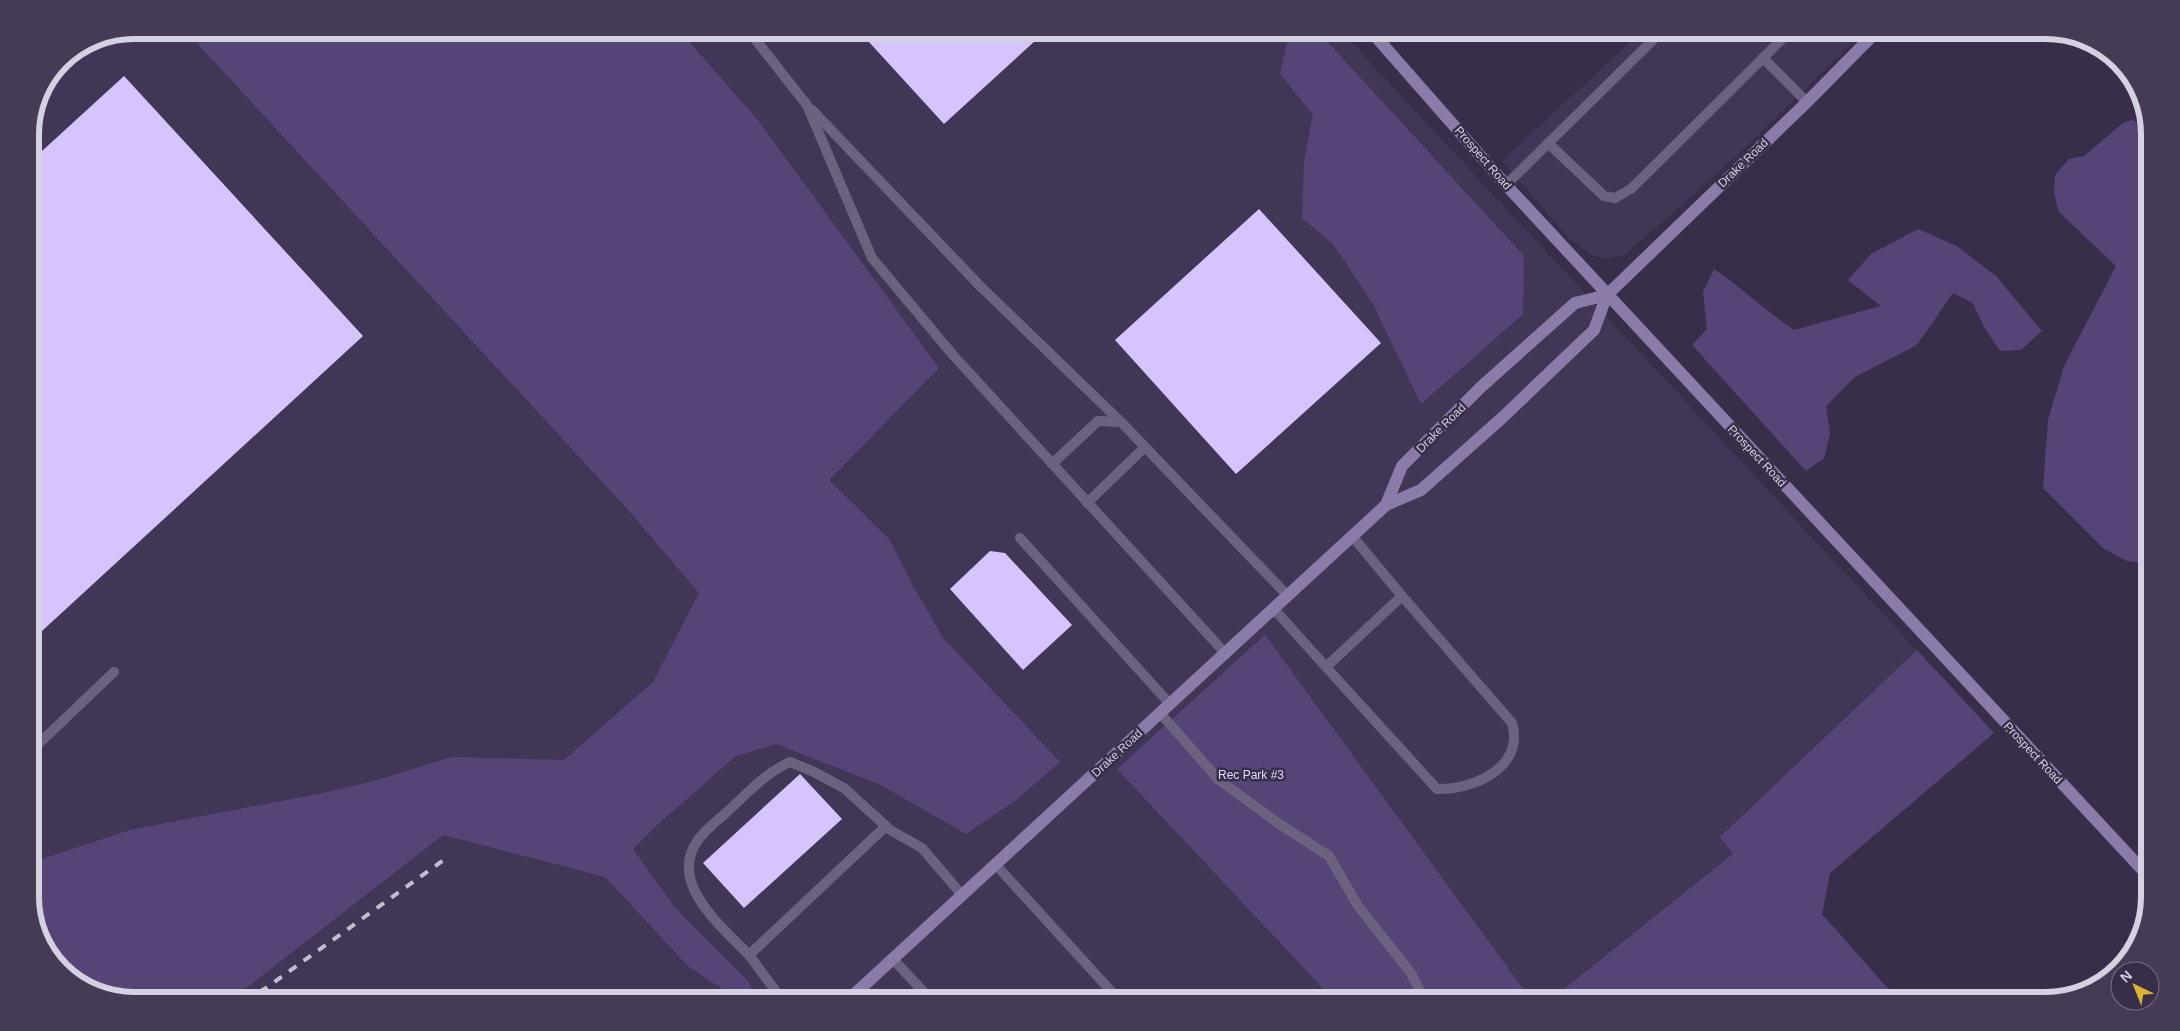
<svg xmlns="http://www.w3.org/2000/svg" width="2180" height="1031" font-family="Helvetica,sans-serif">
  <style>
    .built { fill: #423657 }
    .green { fill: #574477 }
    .building { fill: #d7c3fe }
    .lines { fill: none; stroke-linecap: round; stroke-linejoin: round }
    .lane { stroke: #6c627f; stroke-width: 10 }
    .secondary { stroke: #8b7ba9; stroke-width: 12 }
    .rail { stroke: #c3bdd0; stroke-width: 4; stroke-dasharray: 9 9; stroke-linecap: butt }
    .labels { text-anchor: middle; stroke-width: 5; stroke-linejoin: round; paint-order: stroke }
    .street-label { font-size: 12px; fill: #d6d1e2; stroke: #382e49 }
    .park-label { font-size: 12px; fill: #e5d8ff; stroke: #382e49 }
    .rim { fill: none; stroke: #d6d1e2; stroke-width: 6 }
  </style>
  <rect width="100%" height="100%" fill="#382e49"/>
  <g class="built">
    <polygon points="134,30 1340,30 1994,733 1681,1001 134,1001 88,990 48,955 30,904 30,128 38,94 61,60 95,38"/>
    <polygon points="1643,30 1866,30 1737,155 1681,206 1624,255 1604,259 1594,256 1569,238 1502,161"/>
  </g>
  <g class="green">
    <polygon points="185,30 679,30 757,119 939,368 829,480 889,539 911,582 943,638 1060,762 1015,801 966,834 879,784 776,744 736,756 657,825 633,849 675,908 748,981 752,989 733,996 688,966 605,877 443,835 249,986 217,1001 134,1001 88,990 48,955 30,904 30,863 130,830 318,794 370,782 452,757 564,760 653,682 699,593 630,512"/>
    <polygon points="1302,30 1323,37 1524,256 1523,314 1421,404 1373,304 1334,245 1302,218 1304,160 1313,115 1280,73 1287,43"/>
    <polygon points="2132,120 2148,127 2150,130 2150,564 2127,561 2103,548 2043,488 2048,420 2064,366 2116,266 2059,212 2054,193 2055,175 2069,159 2084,156 2123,123"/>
    <path d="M1918,229L1957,246L1996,276L2042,331L2021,350L2000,351L1984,327L1973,303L1953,293L1917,345L1855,377L1826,406L1830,434L1824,458L1806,471L1692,345L1707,329L1703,292L1714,269C1742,288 1766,311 1794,330L1881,306L1848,280L1871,254Z"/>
    <polygon points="1265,635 1532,1001 1335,1001 1117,769"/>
    <polygon points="1917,650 1994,733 1830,873 1822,914 1899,1001 1549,1001 1733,854 1720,837"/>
  </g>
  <g class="building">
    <polygon points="858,30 1047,30 944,124"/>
    <polygon points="124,76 363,336 30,642 30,162"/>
    <polygon points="1259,209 1381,343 1236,474 1115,340"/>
    <polygon points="990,551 1005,553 1072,625 1023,670 950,589"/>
    <polygon points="800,774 842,819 744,908 703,863"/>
  </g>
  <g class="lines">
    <g class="lane">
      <polyline points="748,30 807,105 872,258 953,355 1226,654"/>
      <polyline points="1791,30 1763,58 1807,102"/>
      <polyline points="812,110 980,286 1121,422"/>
      <polyline points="1548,143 1604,196 1615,198 1631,189 1763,58"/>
      <polyline points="1506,185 1663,30"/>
      <polyline points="1052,464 1098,421 1121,422 1288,596"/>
      <polyline points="1087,503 1145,447"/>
      <polyline points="1020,538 1170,704"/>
      <polyline points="1274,609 1326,667 1402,596 1353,537"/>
      <path d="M1326,667L1437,789C1474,790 1525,767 1512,723L1402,596"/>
      <polyline points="1160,713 1219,780 1278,823 1329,856 1358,906 1411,973 1425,1001"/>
      <polyline points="30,752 114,672"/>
      <polyline points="996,865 1120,1001"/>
      <path d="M749,955C722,927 667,883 698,840C705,830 718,820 728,811C749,792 764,774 790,762L812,771L844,788L888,828"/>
      <polyline points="893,959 932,1001"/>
      <polyline points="783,1001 749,955 885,827 922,848 962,895"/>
    </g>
    <g class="secondary">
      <polyline points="1370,30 1506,185 2150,878"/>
      <polyline points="1386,505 1402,466 1481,387 1575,303 1607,295"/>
      <polyline points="847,1001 1386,505 1421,490 1503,417 1594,330 1607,295 1807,102 1878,30"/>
    </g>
    <polyline class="rail" points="244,1001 266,988 445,859"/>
  </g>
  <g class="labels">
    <g class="street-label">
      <text transform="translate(1483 158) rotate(49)" y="4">Prospect Road</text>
      <text transform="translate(1743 163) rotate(-44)" y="4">Drake Road</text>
      <text transform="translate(1441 428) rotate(-45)" y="4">Drake Road</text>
      <text transform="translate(1757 456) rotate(47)" y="4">Prospect Road</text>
      <text transform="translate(1117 753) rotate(-43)" y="4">Drake Road</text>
      <text transform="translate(2033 753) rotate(47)" y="4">Prospect Road</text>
    </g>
    <g class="park-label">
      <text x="1251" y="779">Rec Park #3</text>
    </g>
  </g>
  <path d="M0 0H2180V1031H0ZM134 39H2046A95 95 0 0 1 2141 134V897A95 95 0 0 1 2046 992H134A95 95 0 0 1 39 897V134A95 95 0 0 1 134 39Z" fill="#453b55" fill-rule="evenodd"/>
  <path class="rim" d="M134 39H2046A95 95 0 0 1 2141 134V897A95 95 0 0 1 2046 992H134A95 95 0 0 1 39 897V134A95 95 0 0 1 134 39Z"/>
  <g transform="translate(2135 986) rotate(317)"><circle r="24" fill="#382e49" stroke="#776f86"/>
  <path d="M0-4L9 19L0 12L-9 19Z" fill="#dbb233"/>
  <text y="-8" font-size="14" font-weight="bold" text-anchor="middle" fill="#d6d1e2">N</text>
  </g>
</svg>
